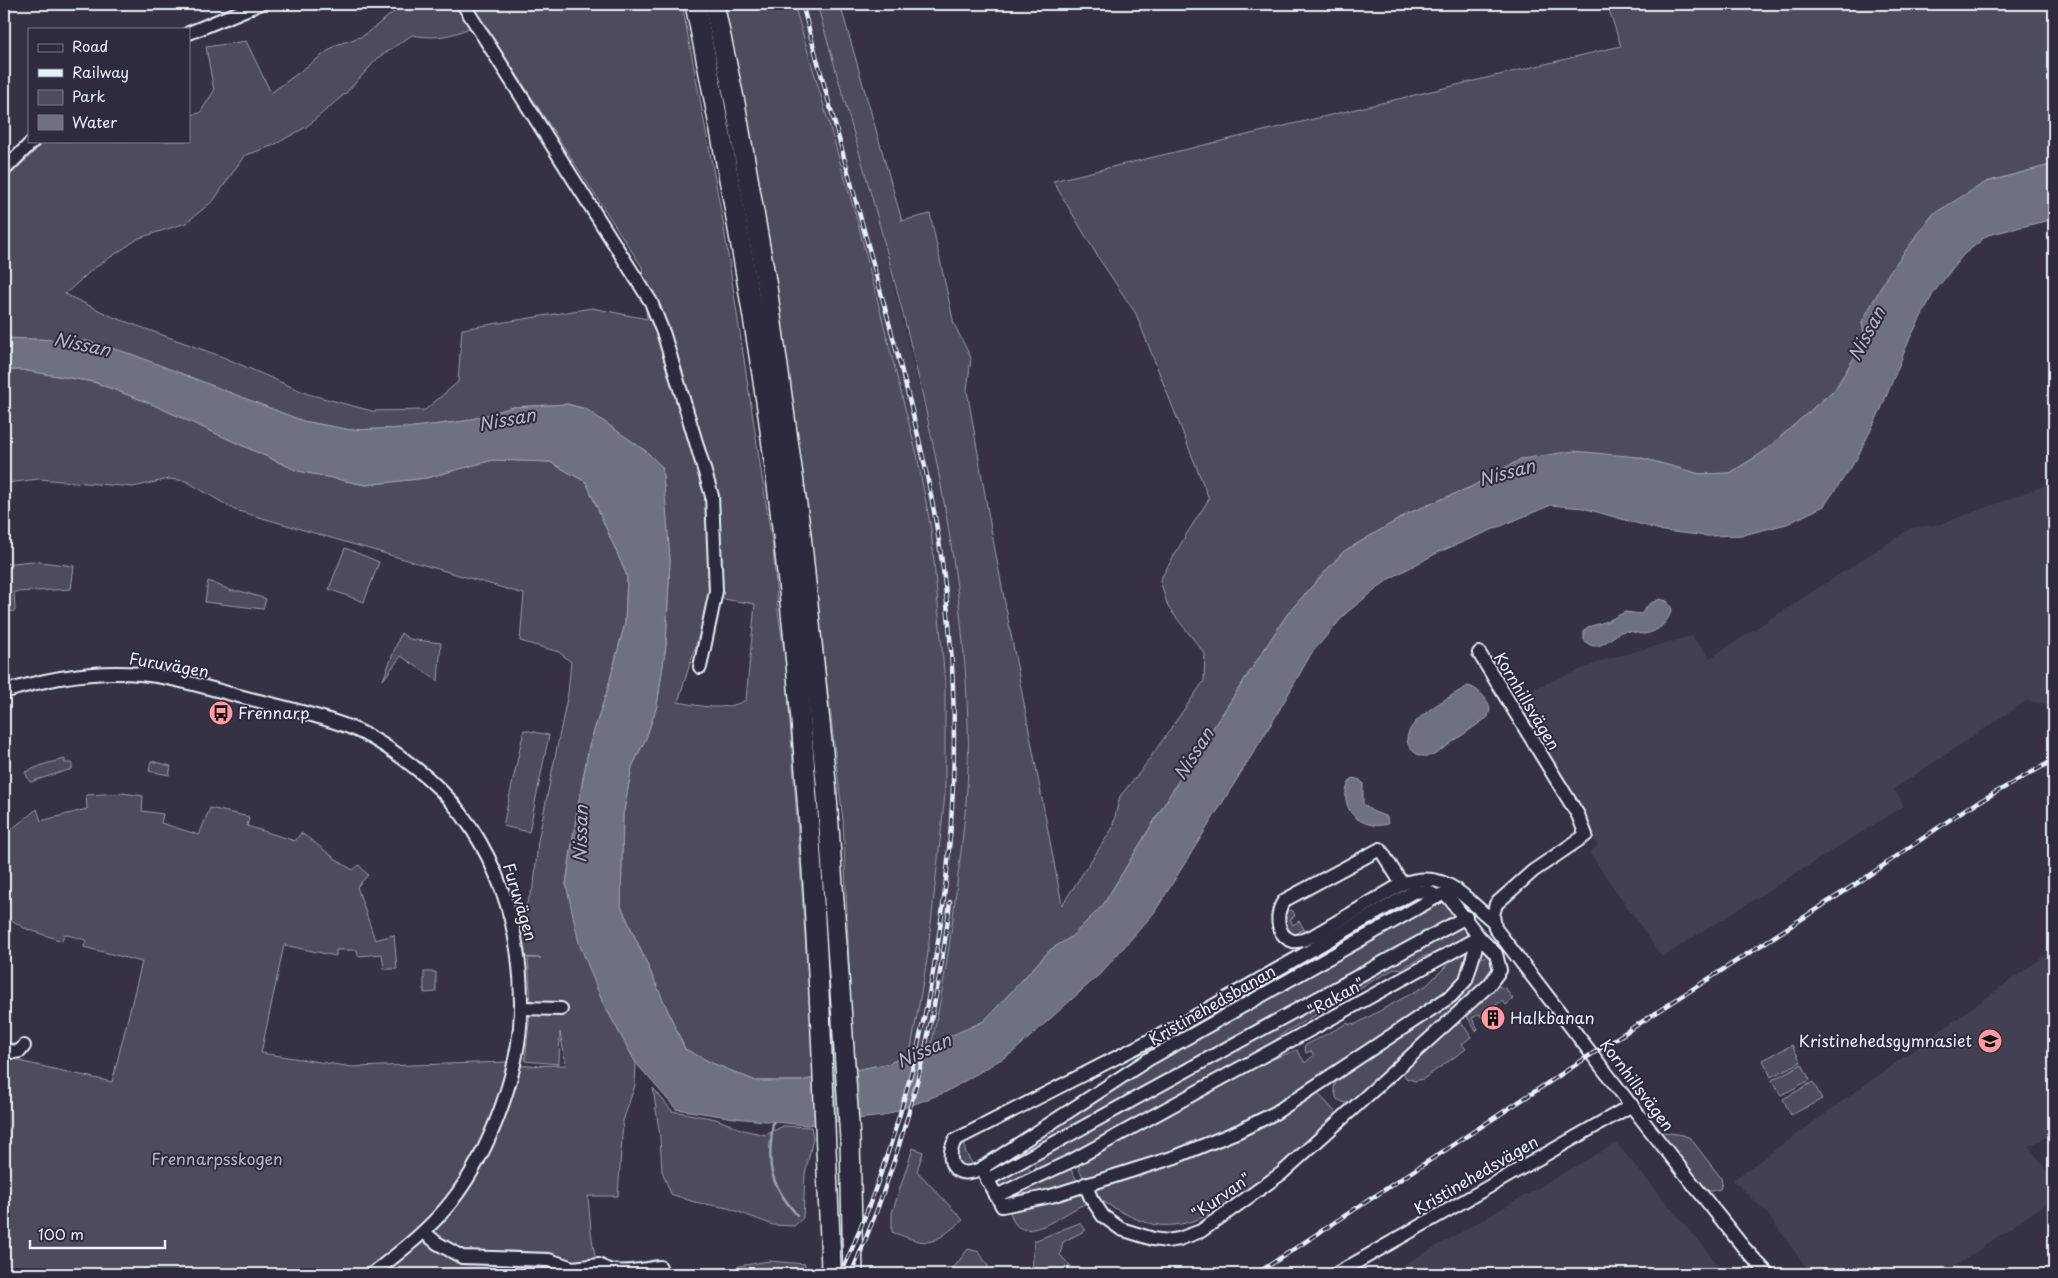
<svg xmlns="http://www.w3.org/2000/svg" width="2058" height="1278" font-family="'Playpen Sans',sans-serif">
  <style>
    .built { fill: #433f51 }
    .green { fill: #4d4b5c; stroke: #9a9eaa; fill-rule: evenodd }
    .water { fill: #70717f; stroke: #a0a4af }
    .lines { fill: none; stroke-linecap: round; stroke-linejoin: round }
    .stream { stroke: #a0a4af; stroke-width: 2.5 }
    .minor-casing { stroke: #e8f1f8; stroke-width: 16 }
    .highway-casing { stroke: #e8f1f8; stroke-width: 22 }
    .minor { stroke: #2f2a3d; stroke-width: 12 }
    .highway { stroke: #2f2a3d; stroke-width: 19 }
    .rail-casing { stroke: #e8f1f8; stroke-width: 4.5 }
    .rail { stroke: #2f2a3d; stroke-width: 2.5; stroke-dasharray: 8; stroke-linecap: butt }
    .labels { text-anchor: middle; stroke-width: 4; stroke-linejoin: round; paint-order: stroke }
    .street-label { font-size: 16px; fill: #e8f1f8; stroke: #2f2a3d }
    .poi-label { font-size: 16px; fill: #e8f1f8; stroke: #2f2a3d; text-anchor: start }
    .park-label { font-size: 16px; fill: #b2b7c1; stroke: #2f2a3d }
    .water-label { font-size: 18px; font-style: italic; fill: #b2b7c2; stroke: #2f2a3d }
  </style>
  <rect width="100%" height="100%" fill="#363244"/>
  <filter id="ink" filterUnits="userSpaceOnUse"><feTurbulence type="fractalNoise" baseFrequency=".02" numOctaves="2"/><feDisplacementMap in="SourceGraphic" scale="10" xChannelSelector="R" yChannelSelector="G"/><feConvolveMatrix kernelMatrix="1 2 1 2 8 2 1 2 1" color-interpolation-filters="sRGB"/></filter>
  <g filter="url(#ink)">
    <g class="built">
      <polygon points="794,4 817,4 881,234 937,460 948,521 961,611 968,725 965,824 948,958 931,1046 910,1054 927,960 945,795 945,682 931,529 917,455 857,220"/>
      <polygon points="2054,482 2054,699 2046,704 2026,701 1894,789 1904,806 1662,957 1589,852 1598,846 1510,698 1604,660 1692,636 1710,658 1911,528 1941,524"/>
      <polygon points="2054,949 2054,1133 2029,1146 2054,1181 2054,1198 1944,1274 1811,1274 1767,1213 1733,1180"/>
      <polygon points="1616,1143 1708,1252 1723,1274 1388,1274"/>
    </g>
    <g class="green">
      <path d="M404,4H682L723,222L773,549L778,610L786,665L815,1078L801,1081H756L712,1063L685,1049L621,906L623,815L632,767L646,738L657,706L666,645L670,560L662,467L647,452L586,409L567,404L513,407L465,421L406,428L351,430L303,421L131,354L87,341L4,338V181L45,141H189V115L200,113L214,91L206,47L246,41L271,93L336,45L363,36ZM482,21L642,267L647,319L592,308L462,329L458,382L425,410L372,411L308,394L223,357L113,317L65,294L93,269L139,238L186,223L214,200L244,156L274,145L306,127L346,93L379,57L412,35C440,40 458,35 482,21ZM711,597L755,604L746,700C724,712 701,706 678,702Z"/>
      <polygon points="724,4 794,4 857,220 917,455 931,529 945,682 945,795 927,960 910,1054 890,1063 856,1070 851,1012 843,820 811,548 775,271"/>
      <path d="M817,4H840L902,221L930,214L954,324L971,358L967,390L989,518L1062,905L1112,829L1120,796L1141,771L1204,681L1205,654L1168,607L1160,580L1186,535L1209,499L1136,314L1098,257L1053,181L1621,46L1607,4H2054V164L1986,182L1862,322L1865,340L1835,389L1762,453L1730,473L1700,474L1638,457L1521,459L1471,487L1409,513L1343,552L1288,613L1179,780L1103,905L1071,937L1050,950L984,1021L931,1046C943,992 951,938 957,883C964,830 970,776 968,723C960,478 883,239 817,4Z"/>
      <polygon points="4,370 22,370 93,382 147,402 298,471 365,485 426,478 493,460 550,462 586,482 627,576 625,623 607,691 589,746 577,811 566,884 602,1001 636,1063 635,1085 623,1121 618,1196 588,1196 591,1232 598,1274 381,1274 458,1202 517,1066 566,1065 560,1032 559,1064 525,1061 531,1004 528,958 541,958 523,957 516,918 526,905 534,886 538,841 568,693 571,662 559,652 520,641 524,594 235,510 186,481 169,479 133,487 39,479 6,483 4,481"/>
      <polygon points="345,548 379,562 364,602 329,589"/>
      <polygon points="32,561 74,566 71,589 14,592 15,611 7,612 4,605 4,564"/>
      <polygon points="208,581 232,591 240,591 266,599 263,609 205,602"/>
      <polygon points="401,633 409,639 441,643 438,681 401,656 383,680"/>
      <polygon points="524,730 549,735 529,832 503,826"/>
      <polygon points="65,759 65,763 72,763 72,769 30,782 25,772 45,764"/>
      <polygon points="151,761 171,766 169,775 149,771"/>
      <path d="M123,793L143,796L142,811L163,814L161,823L199,835L210,808L249,817L247,826L295,841L301,833C318,844 336,861 353,870L359,865L368,875L357,887L375,940L394,935L397,969H384L382,954L358,956L357,950H336V956L284,945L261,1053L352,1067L508,1062L501,1090L489,1125L461,1178L428,1220L362,1274H4V1052L23,1062L112,1082L142,962L84,947L86,940L64,934L62,941L24,928L4,915L7,906L4,903V835L37,809L41,821L87,809L86,795Z"/>
      <polygon points="1415,896 1426,897 1174,1040 1172,1036"/>
      <polygon points="1437,901 1447,904 1458,915 1176,1073 1142,1088 992,1170 1188,1041"/>
      <polygon points="1290,910 1293,911 1295,916 1290,919 1293,925 1299,921 1304,929 1293,935 1284,927 1283,915"/>
      <polygon points="1460,926 1464,926 1467,930 1466,937 1448,949 1423,957 1401,969 1396,968 1336,1001 1337,1003 1287,1031 1247,1061 1044,1171 1037,1170 1034,1164 1035,1160 1121,1115 1184,1077"/>
      <polygon points="1466,951 1468,955 1461,976 1452,987 1347,1057 1290,1100 1225,1135 1085,1180 1079,1169 1080,1161 1252,1067 1297,1050 1305,1063 1314,1055 1311,1051 1306,1053 1304,1046 1348,1023 1349,1025 1353,1023 1354,1025 1427,985 1450,962"/>
      <polygon points="1487,955 1492,962 1492,975 1353,1102 1345,1103 1337,1099 1334,1089 1336,1079 1447,1006 1478,960"/>
      <polygon points="436,972 436,992 424,993 424,972"/>
      <polygon points="1496,986 1505,988 1513,999 1506,1005 1502,1001 1491,1008 1493,1011 1482,1018 1480,1014 1472,1018 1478,1029 1476,1031 1466,1015 1467,1012"/>
      <polygon points="1460,1020 1471,1037 1462,1044 1466,1049 1423,1079 1415,1081 1406,1078 1402,1071"/>
      <polygon points="1792,1045 1801,1062 1771,1077 1763,1060"/>
      <polygon points="1802,1064 1810,1080 1781,1095 1772,1080"/>
      <polygon points="1813,1082 1822,1099 1791,1115 1783,1099"/>
      <polygon points="653,1088 672,1111 716,1119 743,1130 766,1135 783,1126 811,1127 813,1138 805,1174 803,1218 794,1226 773,1225 728,1208 694,1202 671,1194 662,1171 660,1137"/>
      <path d="M1316,1091L1339,1116L1287,1158L1284,1161L1285,1164C1250,1190 1199,1234 1152,1224C1133,1220 1114,1207 1096,1198L1093,1186L1178,1160Z"/>
      <polygon points="1663,1132 1683,1135 1690,1138 1721,1178 1722,1183 1720,1189 1711,1191 1704,1190 1661,1133"/>
      <path d="M965,1141V1151L974,1167H964C954,1160 954,1148 965,1141Z"/>
      <path d="M913,1148L923,1152L917,1171L963,1220C930,1246 932,1247 892,1232V1213Z"/>
      <polygon points="1027,1165 1034,1177 1001,1188 995,1183 999,1178"/>
      <polygon points="1065,1168 1071,1170 1078,1182 1036,1196 1022,1196 1025,1191"/>
      <path d="M1081,1189L1087,1202L1085,1204C1065,1211 1017,1254 1010,1210Z"/>
      <polygon points="1079,1223 1086,1230 1063,1242 1060,1255 1079,1274 1032,1274 1034,1241"/>
      <polygon points="968,1249 979,1252 988,1266 987,1274 939,1274 956,1265"/>
      <polygon points="769,1261 805,1264 803,1274 732,1274 739,1266"/>
    </g>
    <g class="water">
      <polygon points="2054,164 2054,219 1988,235 1963,255 1934,292 1910,338 1881,409 1856,460 1824,506 1787,524 1743,535 1707,536 1664,531 1583,508 1551,505 1439,552 1389,579 1346,613 1311,654 1273,721 1154,913 1101,973 1012,1053 946,1092 883,1116 806,1125 735,1118 676,1109 636,1063 602,1001 579,943 566,884 577,811 589,746 607,691 625,623 627,576 586,482 550,462 493,460 426,478 366,485 298,471 147,402 94,382 22,370 4,370 4,338 87,341 131,354 303,421 351,430 406,428 465,421 513,407 567,404 586,409 647,452 662,467 666,505 670,560 666,645 657,706 646,738 632,767 623,815 621,906 685,1049 712,1063 756,1081 801,1081 890,1063 984,1021 1050,950 1071,937 1103,905 1179,780 1288,613 1343,552 1409,513 1471,487 1521,459 1574,451 1638,457 1700,474 1730,473 1762,453 1835,389 1865,340 1862,322 1888,274 1933,214 1986,182"/>
      <path d="M1660,599L1667,601L1672,609C1668,622 1659,632 1644,634C1637,634 1629,629 1621,632C1609,638 1597,655 1584,640V630L1588,627L1608,621L1625,612L1641,614L1649,604Z"/>
      <path d="M1468,686C1476,687 1489,699 1490,709C1490,712 1488,714 1488,717L1434,755C1424,757 1419,757 1412,750C1389,727 1453,695 1468,686Z"/>
      <path d="M1353,778L1360,780L1363,783V804L1372,811L1387,817L1388,824C1366,830 1343,815 1346,792C1347,786 1349,781 1353,778Z"/>
    </g>
    <g class="lines">
      <path class="stream" d="M773,1122C768,1166 767,1180 797,1215"/>
      <defs>
        <g id="minor">
          <polyline points="463,4 651,302 664,335 712,496 716,591 700,667"/>
          <polyline points="189,33 259,4"/>
          <polyline points="4,170 33,141"/>
          <polyline points="1479,653 1578,815 1586,835 1533,871 1496,904 1493,915 1495,928 1647,1126 1744,1248 1768,1274"/>
          <path d="M4,692C48,678 94,670 140,674C172,677 204,687 235,695C273,705 313,713 349,727C372,736 394,751 414,767C488,822 522,917 521,1006C521,1070 490,1152 451,1202C429,1230 400,1252 372,1274"/>
          <path d="M1402,884L1380,849L1285,900C1275,911 1275,936 1293,941C1300,942 1306,939 1313,936L1402,884C1445,868 1463,897 1493,921"/>
          <polyline points="521,1008 561,1009"/>
          <polyline points="4,1049 14,1052 20,1051 24,1046"/>
          <path d="M982,1168C957,1181 943,1164 955,1140L1180,1025L1413,892L1428,891L1437,897"/>
          <polyline points="987,1180 1466,917"/>
          <path d="M996,1196L1073,1160L1479,937L1447,895H1440L1149,1059L982,1168C988,1181 995,1193 1002,1206L1051,1196L1175,1157L1239,1131L1275,1113L1451,996L1466,980L1479,937L1496,954L1500,970L1489,985L1282,1173L1201,1231L1179,1239L1167,1241L1153,1239L1121,1229L1103,1216L1091,1198L1085,1184"/>
          <path d="M424,1232L437,1243L462,1257L549,1260L573,1268L599,1265C614,1277 643,1269 660,1267"/>
          <polyline points="1336,1274 1632,1105"/>
        </g>
        <g id="highway">
          <path d="M695,4C723,140 748,277 768,415C800,651 816,889 825,1126C827,1176 830,1225 831,1274"/>
          <polyline points="714,4 735,103 767,287 801,534 826,782 850,1139 853,1274"/>
        </g>
      </defs>
      <use href="#minor" class="minor-casing"/>
      <use href="#highway" class="highway-casing"/>
      <use href="#minor" class="minor"/>
      <use href="#highway" class="highway"/>
      <defs>
        <g id="rail">
          <path d="M802,4C827,96 853,189 878,282C899,360 921,438 935,517C979,769 945,1041 841,1274"/>
          <path d="M851,1274C903,1155 935,1031 950,902"/>
          <polyline points="1256,1274 1592,1054 1862,880 1964,810 2054,760"/>
        </g>
      </defs>
      <use href="#rail" class="rail-casing"/>
      <use href="#rail" class="rail"/>
    </g>
  </g>
  <defs>
    <symbol id="bus-disc" viewBox="-11 -11 22 22"><circle r="9.5" fill="#ff9aa2" stroke="#2f2a3d"/><path d="M-5-6H5V4H4V6H2V4H-2V6H-4V4H-5ZM-3.5-4V0h7V-4ZM-3.5 1.2v1.5H-2V1.2ZM2 1.2v1.5H3.5V1.2Z" fill="#111"/></symbol>
    <symbol id="building-disc" viewBox="-11 -11 22 22"><circle r="9.5" fill="#ff9aa2" stroke="#2f2a3d"/><path d="M-4-6H4V6H1V3H-1V6H-4ZM-2.5-4.3h1.7v1.8h-1.7ZM.8-4.3h1.7v1.8H.8ZM-2.5-1h1.7V.8h-1.7ZM.8-1h1.7V.8H.8Z" fill="#111"/></symbol>
    <symbol id="school-disc" viewBox="-11 -11 22 22"><circle r="9.5" fill="#ff9aa2" stroke="#2f2a3d"/><path d="M0-5L7-2L0 1L-7-2ZM-4 1L0 2.5L4 1V4Q0 6-4 4Z" fill="#111"/></symbol>
  </defs>
  <g fill-rule="evenodd">
    <use href="#bus-disc" x="207" y="699" width="28" height="28"/>
    <use href="#building-disc" x="1479" y="1004" width="28" height="28"/>
    <use href="#school-disc" x="1976" y="1027" width="28" height="28"/>
  </g>
  <g class="labels">
    <g class="street-label">
      <text transform="translate(169 665) rotate(10)" y="6">Furuvägen</text>
      <text transform="translate(1527 701) rotate(59)" y="6">Kornhillsvägen</text>
      <text transform="translate(520 902) rotate(73)" y="6">Furuvägen</text>
      <text transform="translate(1336 997) rotate(-29)" y="6">"Rakan"</text>
      <text transform="translate(1212 1005) rotate(-30)" y="6">Kristinehedsbanan</text>
      <text transform="translate(1637 1085) rotate(53)" y="6">Kornhillsvägen</text>
      <text transform="translate(1476 1175) rotate(-30)" y="6">Kristinehedsvägen</text>
      <text transform="translate(1221 1196) rotate(-35)" y="6">"Kurvan"</text>
    </g>
    <g class="poi-label">
      <text x="238" y="719">Frennarp</text>
      <text x="1510" y="1024">Halkbanan</text>
      <text x="1972" y="1047" text-anchor="end">Kristinehedsgymnasiet</text>
    </g>
    <g class="park-label">
      <text x="217" y="1165">Frennarpsskogen</text>
    </g>
    <g class="water-label">
      <text transform="translate(1867 334) rotate(-62)" y="6">Nissan</text>
      <text transform="translate(82 345) rotate(12)" y="6">Nissan</text>
      <text transform="translate(507 420) rotate(-10)" y="6">Nissan</text>
      <text transform="translate(1507 473) rotate(-15)" y="6">Nissan</text>
      <text transform="translate(1194 754) rotate(-57)" y="6">Nissan</text>
      <text transform="translate(581 834) rotate(-88)" y="6">Nissan</text>
      <text transform="translate(924 1051) rotate(-24)" y="6">Nissan</text>
    </g>
  </g>
  <rect width="2058" height="1278" fill="none" stroke="#2f2a3d" stroke-width="20"/>
  <rect x="10" y="10" width="2038" height="1258" fill="none" stroke="#e8f1f8" stroke-width="2" filter="url(#ink)"/>
  <rect x="28" y="28" width="162" height="115" fill="#2f2a3d" stroke="#797a88"/>
  <rect x="38" y="44" width="25" height="8" fill="#2f2a3d" stroke="#797a88"/>
  <text x="72" y="52" font-size="15" fill="#e8f1f8">Road</text>
  <rect x="38" y="69" width="25" height="8" fill="#e8f1f8" stroke="#797a88"/>
  <text x="72" y="78" font-size="15" fill="#e8f1f8">Railway</text>
  <rect x="38" y="90" width="25" height="15" fill="#4d4b5c" stroke="#797a88"/>
  <text x="72" y="102" font-size="15" fill="#e8f1f8">Park</text>
  <rect x="38" y="115" width="25" height="15" fill="#70717f" stroke="#797a88"/>
  <text x="72" y="128" font-size="15" fill="#e8f1f8">Water</text>
  <path d="M30 1240v8h135v-8" fill="none" stroke="#e8f1f8" stroke-width="2.5"/>
  <text x="38" y="1240" font-size="15" fill="#e8f1f8" stroke="#2f2a3d" stroke-width="4" paint-order="stroke">100 m</text>
</svg>
